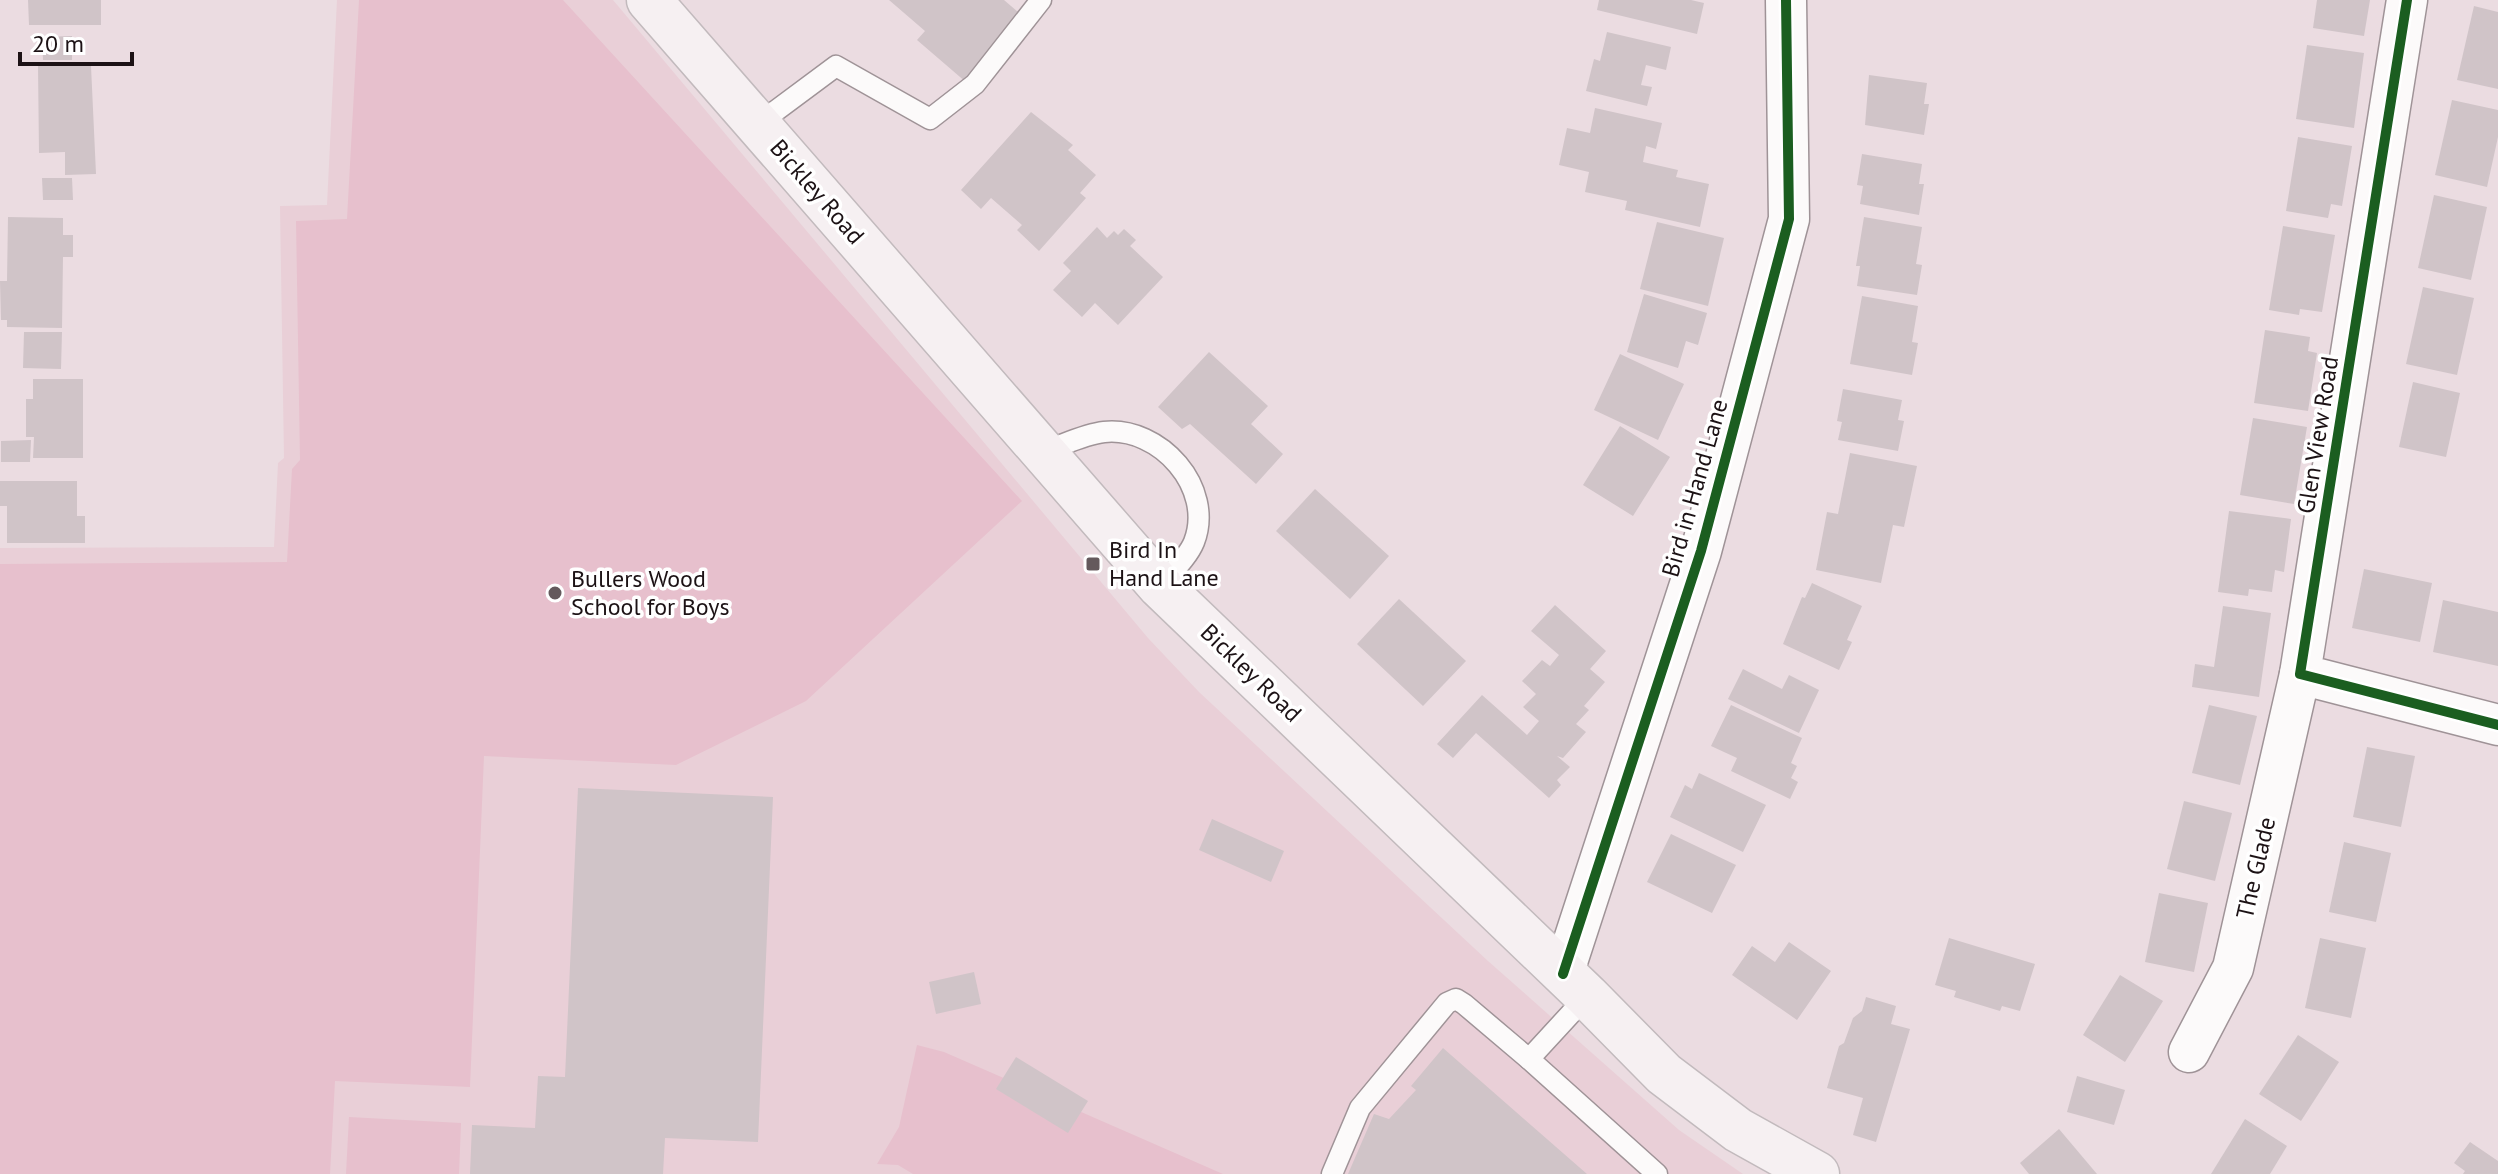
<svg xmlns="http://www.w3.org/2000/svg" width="2498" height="1174" font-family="'PT Sans',sans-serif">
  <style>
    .built { fill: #e9cfd7 }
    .green { fill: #e7c0cd }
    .building { fill: #d0c4c8 }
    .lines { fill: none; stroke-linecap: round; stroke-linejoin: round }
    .lane-casing { stroke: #9f9397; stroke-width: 23 }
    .street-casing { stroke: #9f9397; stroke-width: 43 }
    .primary-casing { stroke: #c2babd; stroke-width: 47 }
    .lane { stroke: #fcfafa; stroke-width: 20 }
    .street { stroke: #fcfafa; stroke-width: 40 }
    .primary { stroke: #f6f0f2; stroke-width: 44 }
    .cycleway-casing { stroke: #fff; stroke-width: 15 }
    .cycleway { stroke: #1b5e20; stroke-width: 10 }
    .poi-dot { fill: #64595c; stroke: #fff; stroke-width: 3 }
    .labels { text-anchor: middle; stroke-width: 7; stroke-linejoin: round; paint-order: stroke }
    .street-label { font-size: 24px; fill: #1c1215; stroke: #fff }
    .poi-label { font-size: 24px; fill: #1c1215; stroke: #fff; text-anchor: start }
  </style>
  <rect width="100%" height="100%" fill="#ebdce1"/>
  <polygon class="built" points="337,0 613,0 1148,638 1199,692 1488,961 1679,1130 1743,1174 0,1174 0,548 274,547 278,463 284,458 280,206 327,205"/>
  <g class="green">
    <polygon points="359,0 563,0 1022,501 806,701 676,765 484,756 470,1087 335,1081 330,1174 0,1174 0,564 287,562 292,469 300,460 296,221 347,219"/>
    <polygon points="917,1045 944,1052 1223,1174 913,1174 898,1165 877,1164 899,1127"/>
    <polygon points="349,1117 461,1123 459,1174 346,1174"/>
  </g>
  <g class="building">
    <polygon points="28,0 101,0 101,25 29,25"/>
    <polygon points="889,0 1004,0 1024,17 967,83 917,40 925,31"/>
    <polygon points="1599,0 1691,0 1704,3 1697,34 1597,10"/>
    <polygon points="2317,0 2370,0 2364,36 2313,28"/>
    <polygon points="2474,6 2498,12 2498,89 2457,80"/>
    <polygon points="1607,32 1671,47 1666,70 1646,65 1641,85 1652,87 1647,106 1586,91 1594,59 1600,61"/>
    <polygon points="72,36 72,60 43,60 42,37"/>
    <polygon points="2307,45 2364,53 2354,128 2296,119"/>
    <polygon points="38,66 91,66 96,174 65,175 65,152 39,153"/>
    <polygon points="1869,75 1927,83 1924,104 1929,104 1924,135 1865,125"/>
    <polygon points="2452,100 2498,110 2498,137 2487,187 2435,175"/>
    <polygon points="1595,108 1662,123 1656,149 1646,146 1643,162 1678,170 1676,177 1709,184 1700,227 1625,210 1627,201 1585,192 1589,172 1559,165 1567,128 1590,133"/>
    <polygon points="1031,112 1073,145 1068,150 1096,175 1080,193 1086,198 1039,251 1017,230 1022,225 991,198 981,209 961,190"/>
    <polygon points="2298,137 2352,146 2342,206 2331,204 2328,218 2286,211"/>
    <polygon points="1862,154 1922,164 1919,184 1924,184 1919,215 1860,204 1863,186 1857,185"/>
    <polygon points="42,178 72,178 73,200 43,200"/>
    <polygon points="2434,195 2487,207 2471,280 2418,268"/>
    <polygon points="8,217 63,218 63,235 73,235 73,257 63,257 62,328 7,327 7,320 1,320 0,281 7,281"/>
    <polygon points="1864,217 1922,227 1916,264 1922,265 1917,295 1857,286 1860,266 1856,266"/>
    <polygon points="1657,222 1724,238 1708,306 1640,289"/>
    <polygon points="2283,226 2335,235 2322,312 2300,309 2299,315 2269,310"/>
    <polygon points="1097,227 1107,238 1114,231 1118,235 1124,229 1136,240 1130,246 1163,277 1118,325 1095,303 1082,317 1053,290 1071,271 1063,263"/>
    <polygon points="2423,287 2474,298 2457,375 2406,364"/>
    <polygon points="1644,294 1707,313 1698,345 1686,341 1678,368 1627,352"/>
    <polygon points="1862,296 1918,306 1912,342 1918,343 1912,375 1850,364"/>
    <polygon points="2265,330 2310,337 2308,351 2317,353 2308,411 2254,403"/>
    <polygon points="24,332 62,332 61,369 23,368"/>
    <polygon points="1209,352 1268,406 1251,424 1283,454 1256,484 1190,424 1182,429 1158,407"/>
    <polygon points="1620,354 1684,384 1658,440 1594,410"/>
    <polygon points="33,379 83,379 83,458 33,458 34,437 26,437 26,399 33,399"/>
    <polygon points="2413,382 2460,393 2446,457 2399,447"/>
    <polygon points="1843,389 1902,400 1898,420 1904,421 1898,451 1838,440 1842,422 1837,421"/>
    <polygon points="2253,418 2307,427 2294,504 2240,495"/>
    <polygon points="1620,426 1670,457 1633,516 1583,485"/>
    <polygon points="31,440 30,462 1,462 1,441"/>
    <polygon points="1850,453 1917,466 1904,527 1893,525 1881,583 1816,570 1827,512 1838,514"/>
    <polygon points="0,481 77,481 77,516 85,516 85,543 7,543 7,506 0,506"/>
    <polygon points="1315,489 1389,556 1350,599 1276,531"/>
    <polygon points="2229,511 2291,519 2284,572 2275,570 2272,592 2249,589 2248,596 2218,592"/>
    <polygon points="2364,569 2432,583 2420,642 2352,628"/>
    <polygon points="1812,583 1862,606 1847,640 1852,642 1839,670 1783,644 1802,597 1805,598"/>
    <polygon points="1399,599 1466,661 1423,706 1357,644"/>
    <polygon points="2443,600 2498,612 2498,666 2433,652"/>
    <polygon points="1555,605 1606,651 1590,669 1605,682 1584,706 1589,710 1576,724 1586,732 1563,758 1557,756 1570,767 1557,780 1561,785 1549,798 1476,733 1453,758 1437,744 1482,695 1527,735 1539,721 1523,707 1536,694 1522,681 1542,660 1550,666 1559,655 1531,631"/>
    <polygon points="2223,606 2271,613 2259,697 2192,687 2195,664 2214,667"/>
    <polygon points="1743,669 1782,689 1789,675 1819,690 1799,733 1728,699"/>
    <polygon points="1731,705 1802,738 1791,763 1797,766 1791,778 1798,782 1790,799 1731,771 1737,758 1711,746"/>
    <polygon points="2209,705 2257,716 2240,785 2192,773"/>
    <polygon points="2367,747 2415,756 2401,827 2353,817"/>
    <polygon points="1699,773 1766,805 1743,852 1670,817 1685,785 1692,789"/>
    <polygon points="578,788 773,797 758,1142 665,1138 663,1174 470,1174 472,1125 535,1128 538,1076 565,1077"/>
    <polygon points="2184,801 2232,813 2215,881 2167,869"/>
    <polygon points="1212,819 1284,851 1271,882 1199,850"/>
    <polygon points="1671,834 1736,865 1712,913 1647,882"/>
    <polygon points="2344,842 2391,853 2376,922 2329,912"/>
    <polygon points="2159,893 2208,903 2194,972 2145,962"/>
    <polygon points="1949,938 2035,964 2020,1011 2002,1006 2000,1011 1954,997 1956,991 1935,985"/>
    <polygon points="2320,938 2366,948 2351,1018 2305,1008"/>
    <polygon points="1789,942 1831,971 1797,1020 1732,975 1752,946 1775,962"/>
    <polygon points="974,972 981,1004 936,1014 929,982"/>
    <polygon points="2120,975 2163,1001 2125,1062 2083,1035"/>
    <polygon points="1866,997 1896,1006 1891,1024 1910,1029 1876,1142 1853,1135 1863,1098 1827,1088 1839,1046 1844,1043 1853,1018 1862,1011"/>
    <polygon points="2298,1035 2339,1062 2301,1121 2259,1094"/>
    <polygon points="1443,1048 1587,1174 1348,1174 1374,1114 1389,1119 1416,1090 1411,1086"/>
    <polygon points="1016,1057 1088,1101 1068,1133 996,1089"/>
    <polygon points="2077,1076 2125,1090 2114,1125 2067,1112"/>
    <polygon points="2245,1119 2287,1146 2270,1174 2211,1174"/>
    <polygon points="2059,1129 2097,1174 2029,1174 2020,1163"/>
    <polygon points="2470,1142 2498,1161 2498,1174 2463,1174 2465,1171 2454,1163"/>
  </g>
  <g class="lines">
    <defs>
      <g id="lane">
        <polyline points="758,124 836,66 930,119 975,84 1041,0"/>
        <path d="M1045,451C1063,445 1085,434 1104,432C1160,426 1215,488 1194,542C1188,557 1171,573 1160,586"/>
        <polyline points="1587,996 1529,1059 1657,1174"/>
        <polyline points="1332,1174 1360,1108 1447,1003 1456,999 1464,1004 1529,1059"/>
      </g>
      <g id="street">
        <polyline points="2407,0 2300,674 2498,725"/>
        <polyline points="1563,974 1701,551 1789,219 1786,0"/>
        <polyline points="2189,1052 2233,968 2300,674"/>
      </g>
      <polyline id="primary" points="649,0 1160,586 1587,996 1664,1074 1738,1130 1817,1174"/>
    </defs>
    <use href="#lane" class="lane-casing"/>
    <use href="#street" class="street-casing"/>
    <use href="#primary" class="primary-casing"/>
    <use href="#lane" class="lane"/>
    <use href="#street" class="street"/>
    <use href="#primary" class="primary"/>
    <defs>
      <g id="cycleway">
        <polyline points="2407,0 2300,674 2498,725"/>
        <polyline points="1563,974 1701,551 1789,219 1786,0"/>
      </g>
    </defs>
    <use href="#cycleway" class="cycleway-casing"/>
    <use href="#cycleway" class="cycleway"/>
  </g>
  <g class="poi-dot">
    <rect x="1085" y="556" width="16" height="16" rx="4"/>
    <circle cx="555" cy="593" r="8"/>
  </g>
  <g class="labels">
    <g class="street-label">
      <text transform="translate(817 192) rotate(49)" y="8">Bickley Road</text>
      <text transform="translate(2318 435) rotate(-81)" y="8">Glen View Road</text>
      <text transform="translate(1695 488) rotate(-74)" y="8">Bird in Hand Lane</text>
      <text transform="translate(1251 673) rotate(44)" y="8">Bickley Road</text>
      <text transform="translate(2256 868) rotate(-77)" y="8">The Glade</text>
    </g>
    <g class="poi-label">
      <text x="1109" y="558">Bird In<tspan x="1109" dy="28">Hand Lane</tspan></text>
      <text x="571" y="587">Bullers Wood<tspan x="571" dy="28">School for Boys</tspan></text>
    </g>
  </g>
  <path d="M20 52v12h112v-12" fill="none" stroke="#1c1215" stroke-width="4"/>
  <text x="32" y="52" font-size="24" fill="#1c1215" stroke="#ffffff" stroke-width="6" paint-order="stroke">20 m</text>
</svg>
